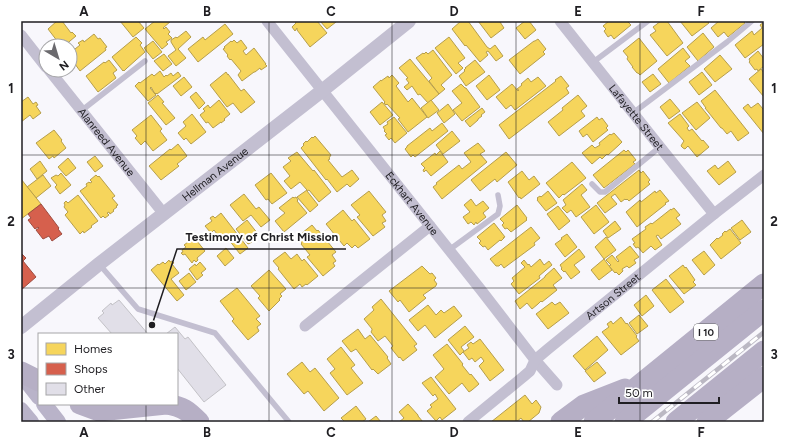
<svg xmlns="http://www.w3.org/2000/svg" width="785" height="443" font-family="Figtree,sans-serif">
  <style>
    .homes { fill: #f6d55c; stroke: #b69e4b }
    .shops { fill: #d6604d; stroke: #9f4c40 }
    .building { fill: #e1dfe8; stroke: #c3c2c7 }
    .lines { fill: none; stroke-linecap: round; stroke-linejoin: round }
    .service { stroke: #c3bfd1; stroke-width: 5.5 }
    .minor { stroke: #c3bfd1; stroke-width: 11 }
    .tertiary { stroke: #c3bfd1; stroke-width: 14 }
    .secondary { stroke: #b9b3c9; stroke-width: 16 }
    .motorway { stroke: #b6afc5; stroke-width: 21 }
    .rail-casing { stroke: #bbb8c3; stroke-width: 4.5 }
    .rail { stroke: #fff; stroke-width: 3; stroke-dasharray: 9; stroke-linecap: butt }
    .grid { fill: none; stroke: #1f1e22; stroke-width: 1; stroke-opacity: 0.55 }
    .labels { text-anchor: middle; stroke-width: 4; stroke-linejoin: round; paint-order: stroke }
    .shield { fill: #fff; stroke: #626264; stroke-width: 1 }
    .shield-label { font-size: 10px; font-weight: bold; fill: #1f1e22 }
    .street-label { font-size: 11px; fill: #1f1e22; stroke: #fff }
    .leader { fill: none; stroke: #1f1e22; stroke-width: 1.5 }
    .callout-dot { fill: #1f1e22; stroke: #fff; stroke-width: 1.5 }
    .callout-label { font-size: 12px; text-anchor: middle; font-weight: bold; fill: #1f1e22; stroke: #fff; stroke-width: 4; stroke-linejoin: round; paint-order: stroke }
    .neatline { fill: none; stroke: #1f1e22; stroke-width: 1.5 }
    .grid-label { font-size: 13px; text-anchor: middle; font-weight: bold; fill: #1f1e22 }
  </style>
  <rect width="100%" height="100%" fill="#f8f7fc"/>
  <g class="homes">
    <polygon points="57,21 62,21 71,33 72,32 76,36 64,46 61,46 48,29"/>
    <polygon points="120,21 138,21 144,28 133,37"/>
    <polygon points="155,21 171,21 163,28 164,29 166,27 170,32 168,34 172,38 166,42 168,44 162,49 145,29"/>
    <polygon points="295,21 317,21 327,33 310,47 297,30 297,28 295,31 292,27 296,23"/>
    <polygon points="320,21 336,21 336,22 327,29"/>
    <polygon points="461,21 468,21 487,47 490,49 495,45 503,56 496,61 488,51 486,52 488,55 480,62 466,45 465,46 452,29"/>
    <polygon points="478,21 501,21 500,22 504,28 491,38"/>
    <polygon points="525,21 529,21 536,30 525,39 516,28"/>
    <polygon points="609,21 627,21 631,25 614,39 611,35 608,37 604,31 606,29 603,26"/>
    <polygon points="661,21 667,21 683,43 667,56 650,35 656,31 653,27"/>
    <polygon points="680,21 707,21 709,23 692,36"/>
    <polygon points="719,21 743,21 745,23 728,37 724,32 718,37 711,28"/>
    <polygon points="764,22 764,44 745,58 735,45 752,31 754,35 762,28 760,25"/>
    <polygon points="225,24 233,34 198,62 188,49 203,37 205,40"/>
    <polygon points="186,31 191,37 178,49 186,58 176,66 168,56 176,50 171,42 171,40 176,37 177,38"/>
    <polygon points="703,33 714,47 698,61 687,47"/>
    <polygon points="94,34 98,39 100,38 107,47 105,48 106,50 80,71 70,57 70,53 80,45 78,43 83,40 84,42"/>
    <polygon points="136,37 142,43 140,45 145,52 127,68 124,71 123,70 123,71 112,57"/>
    <polygon points="449,37 465,58 458,63 463,68 456,74 435,48"/>
    <polygon points="639,38 657,61 640,75 638,73 637,73 632,67 633,67 627,59 628,57 623,51"/>
    <polygon points="538,39 546,49 543,52 545,54 520,74 509,60 534,41 535,41"/>
    <polygon points="234,40 237,43 241,40 247,48 243,51 246,55 254,48 266,64 265,64 267,66 261,70 260,68 255,72 254,72 242,81 238,75 241,71 231,59 230,60 227,56 228,55 223,49 225,48 224,47 231,41 232,42"/>
    <polygon points="153,41 162,52 153,59 144,48"/>
    <polygon points="683,48 690,57 685,61 690,66 669,83 658,69"/>
    <polygon points="433,50 452,75 441,85 445,89 439,94 429,81 432,78 416,58 423,53 424,54 426,52 428,54"/>
    <polygon points="758,51 764,59 764,66 758,71 757,69 755,70 749,62 750,61 749,59"/>
    <polygon points="164,54 172,64 163,71 154,61"/>
    <polygon points="720,55 732,69 715,82 704,69"/>
    <polygon points="410,59 439,94 428,103 420,94 418,95 412,86 407,90 404,87 409,83 406,79 408,78 399,68"/>
    <polygon points="109,60 117,70 113,73 116,78 98,92 86,76 104,62 105,63"/>
    <polygon points="475,60 485,72 466,86 459,76 465,71 464,70 466,68 465,68"/>
    <polygon points="761,69 764,73 764,97 749,79"/>
    <polygon points="160,71 164,77 166,75 167,76 171,73 173,76 178,72 181,76 157,94 156,93 155,94 151,87 150,88 156,95 148,101 135,86 139,82 140,83 152,74 154,76"/>
    <polygon points="226,72 228,75 228,74 241,91 244,89 255,102 241,113 233,103 227,107 210,85"/>
    <polygon points="702,72 712,85 699,95 689,82"/>
    <polygon points="653,74 661,84 650,92 642,82"/>
    <polygon points="392,75 399,83 396,86 408,102 412,98 427,117 408,132 398,119 400,118 387,104 386,105 384,103 385,102 373,87 381,80 381,81 388,76 389,78"/>
    <polygon points="489,75 500,90 487,100 476,86"/>
    <polygon points="561,76 569,86 566,88 569,93 509,139 499,125 556,81 555,80"/>
    <polygon points="184,77 192,87 181,96 173,86"/>
    <polygon points="538,77 546,86 515,110 511,105 506,109 496,97 512,84 518,91 519,90 517,89 522,85 521,84 528,78 531,82"/>
    <polygon points="461,84 465,88 466,88 480,107 462,121 453,110 462,103 452,91"/>
    <polygon points="715,90 749,133 738,141 731,131 727,134 722,128 721,128 705,108 706,108 701,101"/>
    <polygon points="196,92 205,103 199,109 190,97"/>
    <polygon points="158,95 164,102 162,103 175,118 166,125 148,103"/>
    <polygon points="578,95 587,106 581,111 585,116 559,136 548,122 563,110 562,108"/>
    <polygon points="28,97 33,104 36,102 38,105 36,106 41,113 33,119 30,115 21,122 21,102"/>
    <polygon points="670,99 680,111 669,119 660,107"/>
    <polygon points="219,100 230,114 224,119 225,120 221,123 221,122 213,128 208,122 206,123 200,115 205,111 203,109 208,105 210,108"/>
    <polygon points="431,100 439,110 428,118 421,108"/>
    <polygon points="382,102 393,115 380,125 370,112"/>
    <polygon points="697,102 710,118 696,130 682,113"/>
    <polygon points="758,103 763,109 764,108 764,134 743,108 748,104 751,108"/>
    <polygon points="448,104 455,114 444,123 437,113"/>
    <polygon points="482,108 485,112 481,115 482,116 478,119 478,120 470,127 465,121"/>
    <polygon points="192,114 206,132 191,144 186,138 184,140 178,133 186,126 183,122"/>
    <polygon points="680,114 689,126 687,128 689,131 692,129 702,141 703,140 709,147 697,157 688,146 685,149 683,148 681,146 682,144 684,141 668,123"/>
    <polygon points="151,115 162,129 160,131 167,140 153,151 145,141 141,145 135,138 137,136 132,130"/>
    <polygon points="394,117 407,133 395,143 391,138 389,140 385,135 387,134 384,131 385,130 383,127 388,124 387,122"/>
    <polygon points="597,117 599,120 602,118 608,126 606,128 608,130 593,142 587,134 583,137 579,131"/>
    <polygon points="442,123 448,131 415,157 413,155 411,157 405,149 407,147 407,146 430,128 432,131"/>
    <polygon points="54,130 62,140 61,141 66,148 54,158 53,156 49,159 36,143"/>
    <polygon points="452,131 460,141 443,154 436,145"/>
    <polygon points="614,133 622,142 619,145 608,155 607,154 602,159 600,157 592,164 582,153 592,145 595,148 600,145 599,143 610,134 611,135"/>
    <polygon points="315,136 331,155 329,158 330,159 328,160 342,177 352,170 359,179 350,187 347,184 337,192 327,179 326,180 301,148 304,145 303,144 306,141 307,142 312,137 313,138"/>
    <polygon points="478,143 485,151 480,154 487,162 442,199 433,187 437,184 436,183 459,165 462,169 471,162 464,153"/>
    <polygon points="178,144 187,156 177,164 179,166 161,180 149,166 170,149 171,150"/>
    <polygon points="624,150 626,152 628,150 636,160 633,162 635,164 604,188 593,175"/>
    <polygon points="440,151 448,162 431,176 426,170 424,172 423,170 425,168 421,164 435,153 436,155"/>
    <polygon points="297,152 313,171 314,170 331,192 319,202 309,190 307,191 318,205 310,212 297,197 307,190 300,182 291,189 284,181 290,176 283,167 291,161 288,158"/>
    <polygon points="506,152 517,165 497,182 495,179 480,191 471,180"/>
    <polygon points="95,156 103,166 95,172 87,162"/>
    <polygon points="68,158 76,168 66,176 58,167"/>
    <polygon points="40,161 47,171 37,179 30,169"/>
    <polygon points="728,161 736,172 719,185 707,171 715,165 718,169"/>
    <polygon points="572,162 586,178 564,195 563,194 559,198 546,183"/>
    <polygon points="639,170 641,173 643,171 650,180 648,182 650,184 629,201 627,199 626,200 625,199 621,202 615,194 611,197 617,204 605,213 597,203"/>
    <polygon points="522,171 529,180 534,176 540,184 521,199 520,197 519,198 508,182"/>
    <polygon points="61,173 71,185 60,194 55,187 57,185 51,178 56,175 58,176"/>
    <polygon points="271,173 287,193 272,204 268,199 266,200 255,185"/>
    <polygon points="43,175 51,186 36,198 27,187"/>
    <polygon points="96,175 98,177 99,176 115,196 112,198 118,205 116,206 117,207 113,210 114,211 110,214 109,212 107,213 109,215 105,218 103,216 101,218 80,191 87,186 86,184 89,182 90,183 92,182 90,180"/>
    <polygon points="21,179 41,204 21,219"/>
    <polygon points="582,184 587,190 581,195 590,207 576,217 571,210 567,213 562,208 566,205 563,200"/>
    <polygon points="660,190 669,201 665,203 666,204 637,227 626,212 640,200 641,202 655,191 656,193"/>
    <polygon points="369,191 386,212 382,215 386,221 382,223 385,227 373,236 357,217 360,215 351,205"/>
    <polygon points="548,191 557,203 546,211 537,200 538,199 537,198 540,196 541,197"/>
    <polygon points="244,194 256,209 259,207 270,220 261,227 251,215 243,221 230,205"/>
    <polygon points="78,195 98,221 91,226 92,227 84,233 83,231 80,234 65,215 68,212 64,207 65,205 64,203 66,201 68,203"/>
    <polygon points="293,197 294,198 296,197 298,200 297,201 307,213 284,232 275,221 285,213 279,208"/>
    <polygon points="471,199 476,206 483,201 489,208 483,213 486,217 477,224 476,222 474,225 471,222 468,224 463,217 470,212 464,205"/>
    <polygon points="517,205 527,218 526,219 527,220 511,232 507,228 505,229 502,225 504,223 500,219"/>
    <polygon points="596,205 609,222 594,234 581,217"/>
    <polygon points="558,206 570,221 559,230 547,214"/>
    <polygon points="674,208 680,215 676,218 681,224 661,239 658,235 656,236 662,245 655,250 651,246 643,253 638,247 636,248 633,244 635,243 632,239 646,229 645,227 651,223 652,224 671,209 671,210"/>
    <polygon points="343,210 352,221 354,219 370,239 358,248 355,245 352,248 347,243 344,246 326,224"/>
    <polygon points="221,213 248,248 240,254 229,240 226,242 224,241 223,242 214,230 211,233 205,226 212,221 210,218 213,216 215,218"/>
    <polygon points="247,220 258,234 250,240 252,242 248,244 236,229"/>
    <polygon points="742,220 751,232 740,240 731,228"/>
    <polygon points="615,221 621,229 608,238 603,231"/>
    <polygon points="494,223 505,237 503,238 504,238 501,241 500,240 488,250 485,246 483,247 479,243 481,241 477,237"/>
    <polygon points="312,225 317,231 318,230 336,252 332,255 336,261 333,263 335,266 323,276 307,257 310,255 301,244 302,243 297,237"/>
    <polygon points="531,227 540,238 534,243 535,245 504,268 501,264 499,266 496,266 490,259"/>
    <polygon points="730,229 741,243 721,259 710,245 717,238 718,239 723,235 722,234 725,231 726,232"/>
    <polygon points="567,234 577,247 565,257 555,244 562,239 561,238"/>
    <polygon points="193,236 205,251 197,258 198,260 196,262 194,260 192,263 185,254 183,255 181,253 183,252 182,250 186,247 184,245 188,242 187,241"/>
    <polygon points="606,237 616,250 604,259 595,247"/>
    <polygon points="630,246 639,257 634,260 636,263 629,268 627,266 622,269 623,271 619,275 616,272 615,273 609,266 611,265 606,260 612,255 618,262 619,261 616,257"/>
    <polygon points="226,248 234,258 225,266 217,256"/>
    <polygon points="579,249 585,257 574,265 580,272 571,279 565,271 564,272 561,269 562,268 560,265"/>
    <polygon points="704,251 715,265 704,275 692,260"/>
    <polygon points="285,252 291,259 297,254 302,261 304,259 318,276 307,285 306,284 302,287 300,284 294,289 278,269 279,268 273,261"/>
    <polygon points="540,259 544,265 549,261 552,265 539,276 540,278 519,294 511,284 514,281 512,278 525,267 521,263 524,260 528,265 529,264 531,267"/>
    <polygon points="604,259 612,270 599,280 591,270"/>
    <polygon points="169,260 170,262 172,261 174,263 172,264 179,273 171,279 184,295 177,301 151,270 158,264 159,265 163,262 165,264"/>
    <polygon points="200,262 206,269 201,273 203,275 197,280 189,269 195,264 196,266"/>
    <polygon points="683,265 685,268 686,267 695,280 693,282 696,285 684,294 669,276"/>
    <polygon points="422,266 430,274 432,273 436,278 434,280 437,284 436,285 436,286 433,288 423,295 426,298 409,312 400,300 398,302 389,291"/>
    <polygon points="554,268 562,278 553,285 557,290 542,302 541,301 538,304 532,309 527,303 520,309 515,301 545,277 545,276"/>
    <polygon points="269,270 286,289 280,294 282,296 279,299 280,300 269,311 258,298 260,296 251,286"/>
    <polygon points="189,273 196,282 186,290 179,281"/>
    <polygon points="666,279 684,302 670,313 652,290"/>
    <polygon points="237,288 260,316 256,319 261,324 257,327 259,331 248,340 232,321 234,319 220,301"/>
    <polygon points="646,295 654,306 642,316 634,305"/>
    <polygon points="381,299 417,344 414,346 417,350 403,361 400,357 399,358 391,348 393,346 385,336 378,341 371,332 372,330 372,329 364,319 374,310 372,307"/>
    <polygon points="552,302 555,305 560,302 569,313 548,329 536,314"/>
    <polygon points="428,305 436,315 441,310 444,313 454,306 462,316 435,338 425,325 418,331 409,320"/>
    <polygon points="639,315 648,326 637,334 629,323"/>
    <polygon points="621,317 626,324 627,323 637,336 636,337 639,341 621,355 602,332 609,327 607,324 611,321 613,324"/>
    <polygon points="465,326 474,337 461,347 464,351 460,355 448,340"/>
    <polygon points="358,329 365,339 370,335 388,357 387,358 391,364 378,374 373,369 372,370 356,349 351,352 342,341"/>
    <polygon points="597,336 608,350 585,370 573,356"/>
    <polygon points="480,339 504,370 490,381 479,366 484,361 481,357 475,362 472,358 469,360 463,352 469,348 467,345 471,342 473,344"/>
    <polygon points="447,344 463,364 462,365 470,375 471,374 479,384 472,390 469,392 462,383 449,394 435,377 444,369 433,355"/>
    <polygon points="341,347 355,365 351,368 363,383 347,395 330,373 335,369 327,359"/>
    <polygon points="302,362 310,372 315,368 339,398 324,411 308,391 304,394 287,374"/>
    <polygon points="597,362 606,373 594,382 585,371"/>
    <polygon points="431,377 456,409 442,420 440,417 436,421 427,411 432,407 430,405 438,399 435,394 433,396 422,383"/>
    <polygon points="525,395 532,404 536,400 541,407 539,413 528,422 524,422 521,418 516,422 491,422"/>
    <polygon points="408,404 418,415 418,416 423,422 399,422 404,418 399,412"/>
    <polygon points="356,406 366,419 362,422 345,422 341,418"/>
    <polygon points="376,416 381,422 368,422"/>
  </g>
  <g class="shops">
    <polygon points="41,204 59,228 58,229 62,234 52,241 49,236 43,239 36,230 39,228 38,227 35,229 28,220 31,218 28,214"/>
    <polygon points="21,253 26,258 23,261 36,277 21,290"/>
  </g>
  <g class="building">
    <polygon points="119,300 148,334 112,334 98,318 104,313 102,311 111,303 112,305"/>
    <polygon points="175,327 185,339 188,337 226,385 204,402 177,368 177,334 166,334"/>
  </g>
  <g class="lines">
    <g class="service">
      <polyline points="592,63 648,21"/>
      <polyline points="81,111 145,61"/>
      <polyline points="633,113 727,42 752,21"/>
      <polyline points="592,184 600,192 605,192 660,147"/>
      <polyline points="449,250 498,214 500,206 498,195"/>
      <polyline points="99,264 138,309 215,333 289,422"/>
    </g>
    <g class="minor">
      <path id="s1" d="M267,21L481,290L535,360L557,385"/>
      <path id="s2" d="M560,21L660,147L714,214"/>
      <polyline points="21,35 46,67"/>
      <path id="s3" d="M49,70L164,214"/>
      <polyline points="305,326 430,226"/>
      <path id="s4" d="M468,422L523,377L530,371L535,360L548,349L714,214L764,175"/>
    </g>
    <path class="tertiary" id="s5" d="M21,327L99,264L323,90L409,21"/>
    <g class="secondary">
      <polyline points="21,374 39,397"/>
      <polyline points="44,404 58,422"/>
      <polyline points="21,410 31,422"/>
    </g>
    <g class="motorway">
      <polyline points="21,372 39,381"/>
      <polyline points="80,404 99,411 118,409 166,404"/>
      <path d="M167,404C183,407 187,410 199,422"/>
      <polyline points="561,422 584,405 625,389"/>
      <polyline points="594,422 764,284"/>
      <polyline points="625,422 764,310"/>
      <polyline points="676,422 764,351"/>
      <polyline points="707,422 764,377"/>
    </g>
    <defs>
      <polyline id="rail" points="652,422 764,332"/>
    </defs>
    <use href="#rail" class="rail-casing"/>
    <use href="#rail" class="rail"/>
  </g>
  <path class="grid" d="M146,21V334M269,21V422M392,21V422M516,21V422M640,21V422M21,155H764M21,288H764M146,404V422"/>
  <g class="labels">
    <rect class="shield" x="694" y="324" width="24" height="16" rx="3"/>
    <g class="shield-label">
      <text x="706" y="336">I 10</text>
    </g>
    <g class="street-label">
      <text dy="4" stroke="none"><textPath href="#s2" startOffset="123">Lafayette Street</textPath></text>
      <text dy="4" stroke="none"><textPath href="#s3" startOffset="92">Alanreed Avenue</textPath></text>
      <text dy="4" stroke="none"><textPath href="#s5" startOffset="247">Hellman Avenue</textPath></text>
      <text dy="4" stroke="none"><textPath href="#s1" startOffset="233">Eckhart Avenue</textPath></text>
      <text dy="4" stroke="none"><textPath href="#s4" startOffset="193">Artson Street</textPath></text>
    </g>
  </g>
  <path class="leader" d="M152 325L177 249H346"/>
  <circle class="callout-dot" cx="152" cy="325" r="4"/>
  <g class="callout-label">
    <text x="262" y="241">Testimony of Christ Mission</text>
  </g>
  <rect width="785" height="443" fill="none" stroke="#ffffff" stroke-width="44"/>
  <rect x="38" y="333" width="140" height="72" fill="#ffffff" stroke="#a5a5a7"/>
  <rect x="46" y="343" width="20" height="12" fill="#f6d55c" stroke="#a5a5a7"/>
  <text x="74" y="353" font-size="12" fill="#1f1e22">Homes</text>
  <rect x="46" y="363" width="20" height="12" fill="#d6604d" stroke="#a5a5a7"/>
  <text x="74" y="373" font-size="12" fill="#1f1e22">Shops</text>
  <rect x="46" y="383" width="20" height="12" fill="#e1dfe8" stroke="#a5a5a7"/>
  <text x="74" y="393" font-size="12" fill="#1f1e22">Other</text>
  <g transform="translate(58 58) rotate(142)"><circle r="19" fill="#ffffff" stroke="#a5a5a7"/>
  <path d="M0-3L7 15L0 10L-7 15Z" fill="#6b6a6e"/>
  <text y="-6" font-size="11" font-weight="bold" text-anchor="middle" fill="#1f1e22">N</text>
  </g>
  <path d="M619 397v6h100v-6" fill="none" stroke="#1f1e22" stroke-width="2"/>
  <text x="625" y="397" font-size="12" fill="#1f1e22" stroke="#ffffff" stroke-width="3" paint-order="stroke">50 m</text>
  <rect x="22" y="22" width="741" height="399" class="neatline"/>
  <g class="grid-label">
    <text x="84" y="16">A</text>
    <text x="207" y="16">B</text>
    <text x="331" y="16">C</text>
    <text x="454" y="16">D</text>
    <text x="578" y="16">E</text>
    <text x="701" y="16">F</text>
    <text x="11" y="93">1</text>
    <text x="774" y="93">1</text>
    <text x="11" y="226">2</text>
    <text x="774" y="226">2</text>
    <text x="11" y="359">3</text>
    <text x="774" y="359">3</text>
    <text x="84" y="437">A</text>
    <text x="207" y="437">B</text>
    <text x="331" y="437">C</text>
    <text x="454" y="437">D</text>
    <text x="578" y="437">E</text>
    <text x="701" y="437">F</text>
  </g>
</svg>
